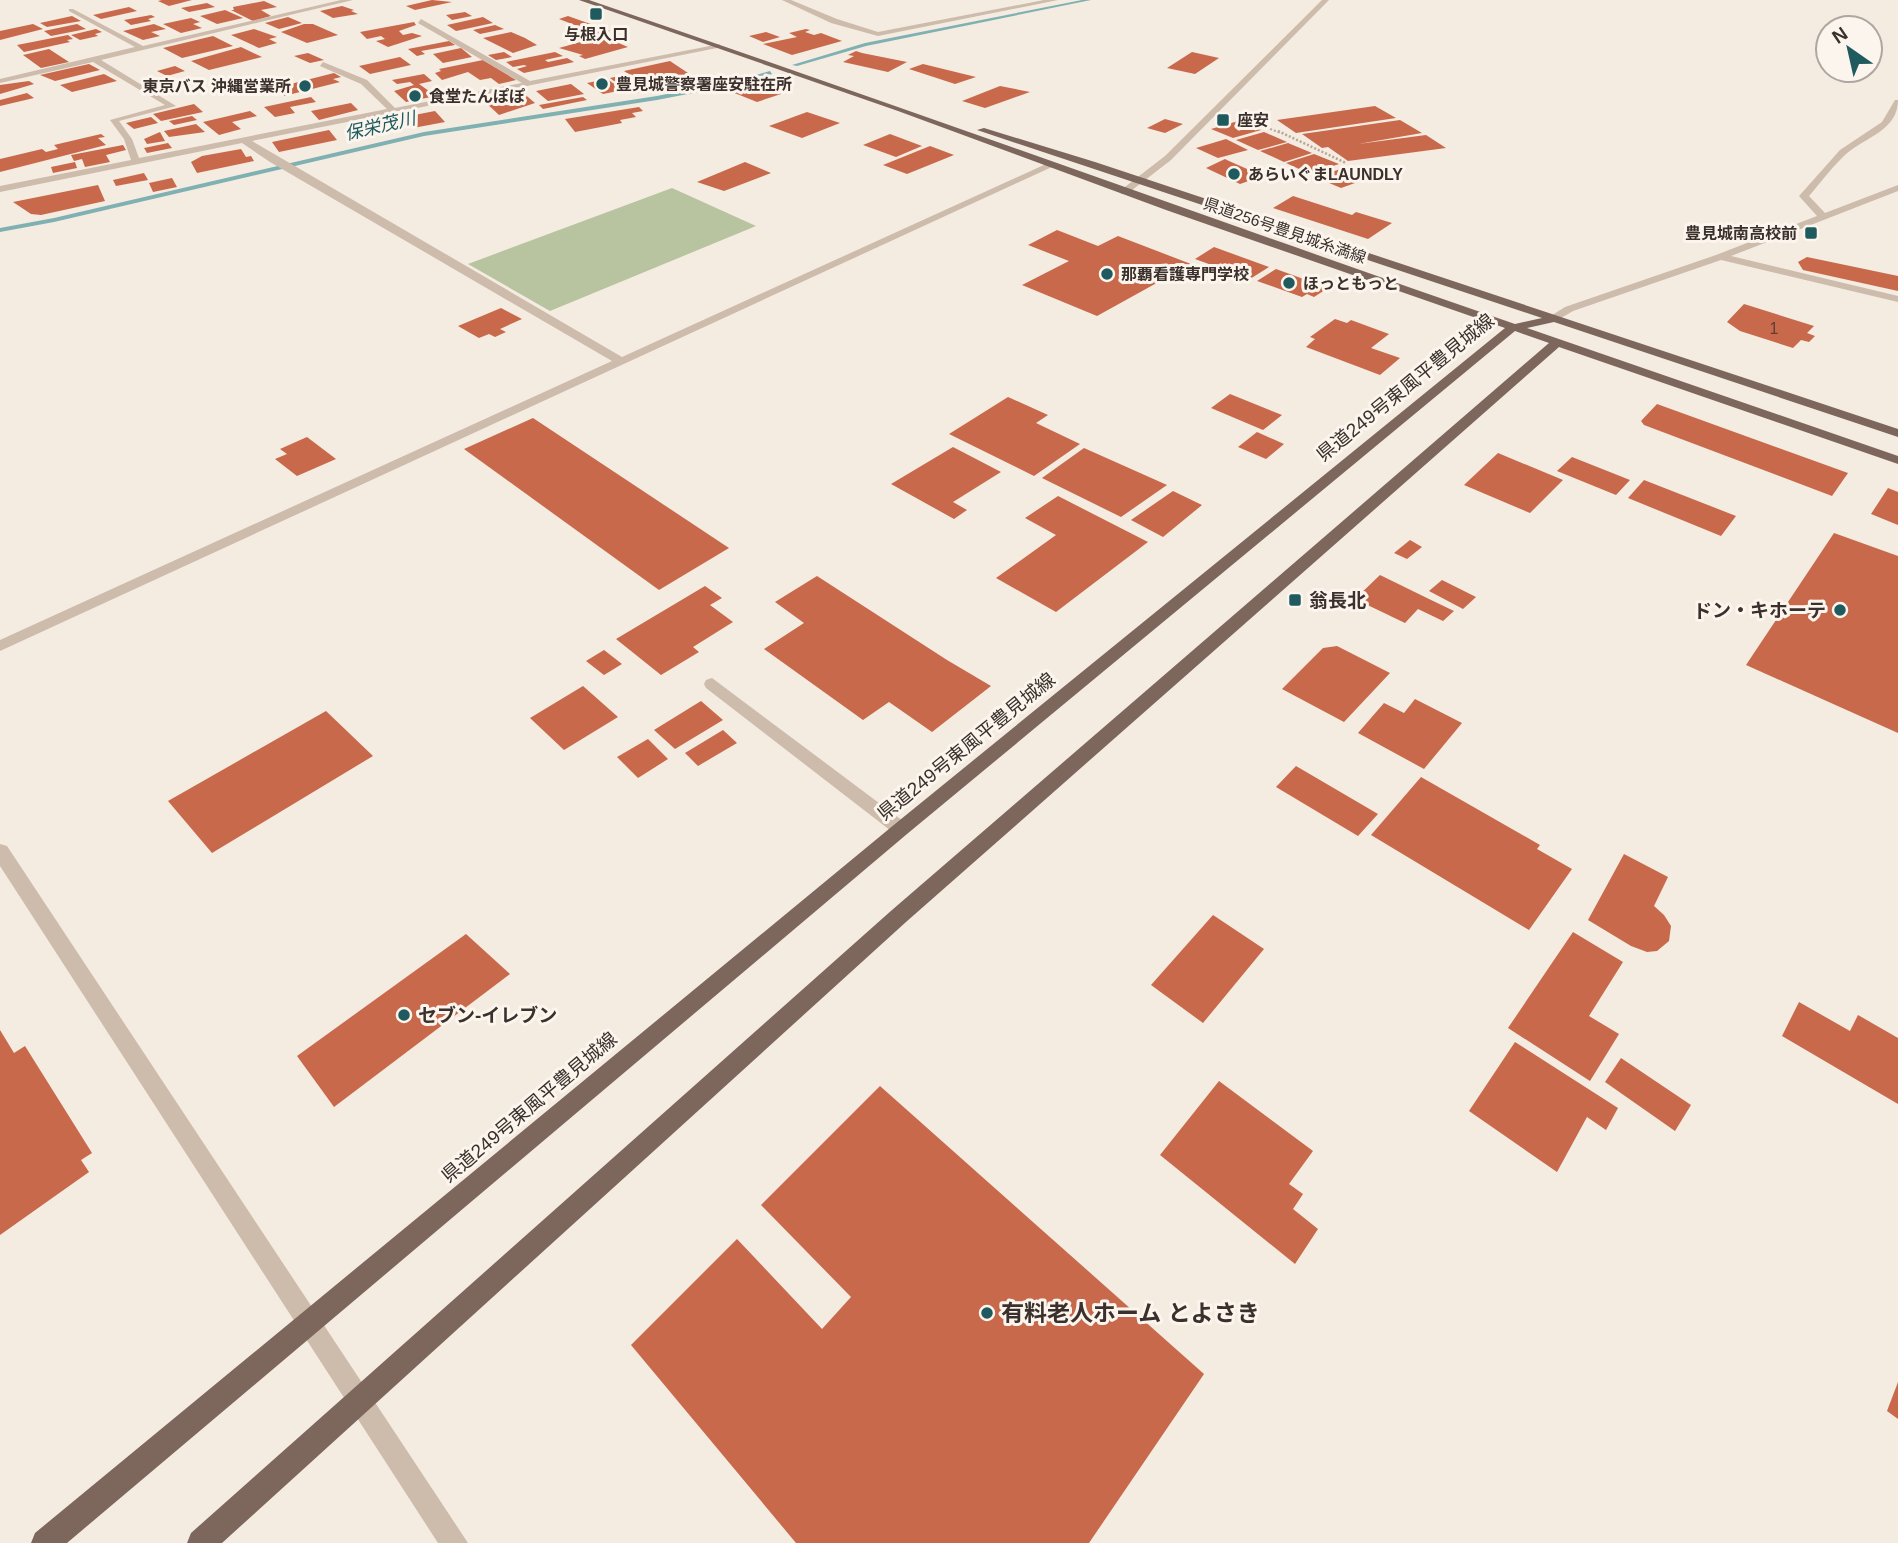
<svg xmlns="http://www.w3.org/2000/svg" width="1898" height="1543" font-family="Helvetica,'Noto Sans JP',sans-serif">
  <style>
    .green { fill: #b8c4a0 }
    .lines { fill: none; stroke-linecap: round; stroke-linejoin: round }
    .stream { fill: #7fb0b2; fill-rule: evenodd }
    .building { fill: #c8694b }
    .path-far1 { stroke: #b9a596; stroke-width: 2; stroke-dasharray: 2 2; stroke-linecap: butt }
    .path { stroke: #b9a596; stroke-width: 2.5; stroke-dasharray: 2 2; stroke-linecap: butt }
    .minor { fill: #cdbbac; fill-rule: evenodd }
    .major { fill: #7d675c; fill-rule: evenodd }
    .poi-dot { fill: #1f5a5e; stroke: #fbf5ee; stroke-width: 2.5 }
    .labels { text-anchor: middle; stroke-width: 6; stroke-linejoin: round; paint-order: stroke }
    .far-poi-label { font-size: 16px; font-weight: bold; fill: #3b302b; stroke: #fbf5ee; text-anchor: start }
    .far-street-label { font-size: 16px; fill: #3b302b; stroke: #fbf5ee }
    .number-label { font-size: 16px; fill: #5e3e33 }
    .far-water-label { font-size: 18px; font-style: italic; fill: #1f5a5e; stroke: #fbf5ee }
    .street-label { font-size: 19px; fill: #3b302b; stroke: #fbf5ee }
    .poi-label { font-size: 19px; font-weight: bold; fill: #3b302b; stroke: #fbf5ee; text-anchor: start }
    .near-poi-label { font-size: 23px; font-weight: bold; fill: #3b302b; stroke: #fbf5ee; text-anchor: start }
  </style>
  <rect width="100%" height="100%" fill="#f4ebe1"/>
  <polygon class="green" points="672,188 756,226 550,311 468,264"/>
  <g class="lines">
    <g class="stream">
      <polygon points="1082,0 1091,0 866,46 797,66 792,65 865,43"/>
      <polygon points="770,71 772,74 739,84 657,100 424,136 54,222 0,232 0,228 54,218 424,132 657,96 738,80"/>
    </g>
  </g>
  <g class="building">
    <polygon points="192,0 169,6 158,1 162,0"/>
    <polygon points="432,0 452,2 415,10 406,6"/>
    <polygon points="264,1 277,7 261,10 271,16 253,21 231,10 234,10 233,7"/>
    <polygon points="207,3 215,7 189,12 181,8"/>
    <polygon points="342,6 354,10 351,11 358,14 333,18 320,11"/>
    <polygon points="129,7 137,11 101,19 93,15"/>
    <polygon points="225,10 243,18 217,24 200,16"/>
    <polygon points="465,12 472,16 452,20 446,15"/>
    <polygon points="151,15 155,17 148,19 151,21 131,25 124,20"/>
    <polygon points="72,16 81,21 47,27 40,23"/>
    <polygon points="568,16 610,31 598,34 559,19"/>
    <polygon points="288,17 302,23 279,29 265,23"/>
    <polygon points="483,17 493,23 456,31 447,25"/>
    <polygon points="191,18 200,22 193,24 202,28 181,33 163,24"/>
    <polygon points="414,22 416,25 399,31 403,35 412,33 422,36 388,47 376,41 385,39 381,36 367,39 360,32"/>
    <polygon points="33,24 43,29 0,40 0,31"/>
    <polygon points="77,24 86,29 51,36 44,31"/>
    <polygon points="154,24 166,29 151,32 160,36 143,40 123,31"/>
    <polygon points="304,24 313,24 338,35 307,43 281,32"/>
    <polygon points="495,25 504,29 480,34 473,30"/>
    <polygon points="96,29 102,32 95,34 98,36 80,40 71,35"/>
    <polygon points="254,29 277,37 269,39 277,43 259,48 231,35"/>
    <polygon points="806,29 810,30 805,32 814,35 821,33 842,41 792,55 763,44 797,37 789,33"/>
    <polygon points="511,32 525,38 537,45 513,53 483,38"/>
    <polygon points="766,32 780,37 763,42 749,36"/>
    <polygon points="68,35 73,39 67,40 70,42 24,52 17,45"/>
    <polygon points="213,36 233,46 182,58 163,48"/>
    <polygon points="602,36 628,47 585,59 579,56 583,55 559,48"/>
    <polygon points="449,41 455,45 421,51 425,54 417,56 408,49"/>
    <polygon points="241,47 262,57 209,70 191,61"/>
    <polygon points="461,48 472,57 443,63 433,54"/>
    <polygon points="49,49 69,62 41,68 23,55"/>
    <polygon points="856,51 862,53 907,62 888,72 843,62 854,56 848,55"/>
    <polygon points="504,52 512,57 496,60 488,55"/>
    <polygon points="555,52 563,56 545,60 548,62 567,58 574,62 524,73 517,69 527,66 524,65 513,67 506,62"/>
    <polygon points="1192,52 1219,58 1195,74 1167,68"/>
    <polygon points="308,53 324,60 310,63 294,56"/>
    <polygon points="400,57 411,65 370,74 359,66"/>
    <polygon points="483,60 516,80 499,84 491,78 480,80 468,72 442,80 435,73 441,71 439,69"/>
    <polygon points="670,61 691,75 658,82 668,89 654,91 624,71"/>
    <polygon points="89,64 100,70 55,81 40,75"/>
    <polygon points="923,64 976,77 955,84 909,69"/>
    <polygon points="175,66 185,71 167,76 157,71"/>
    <polygon points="334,73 341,77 333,79 340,82 284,96 271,89"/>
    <polygon points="104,74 117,81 72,92 60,85"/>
    <polygon points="424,74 432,81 419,84 436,96 406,102 394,91 414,85 410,82 397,84 392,80"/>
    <polygon points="624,75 646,91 631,94 610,78"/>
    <polygon points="607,79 623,90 603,94 587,83"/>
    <polygon points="29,81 34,84 0,94 0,85"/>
    <polygon points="571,84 584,94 548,101 536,91"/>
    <polygon points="756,85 781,94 757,102 732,92"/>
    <polygon points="1000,86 1030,92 985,108 962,101"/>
    <polygon points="522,92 535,103 499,115 483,100"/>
    <polygon points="27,93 34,98 0,106 0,100"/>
    <polygon points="311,97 316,102 290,107 295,113 275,117 264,107"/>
    <polygon points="583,97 587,100 543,109 539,105"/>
    <polygon points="351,103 358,110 319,120 311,111"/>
    <polygon points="194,104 203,112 161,121 153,114"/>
    <polygon points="1375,106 1396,118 1296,133 1277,120"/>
    <polygon points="639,107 643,111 632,113 636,117 620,120 622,123 575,132 565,119"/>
    <polygon points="250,111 257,116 232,122 241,129 219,135 203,122"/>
    <polygon points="435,111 445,122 413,128 404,117"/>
    <polygon points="807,112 840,123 802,138 769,126"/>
    <polygon points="192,116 197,120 174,125 169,121"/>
    <polygon points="151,117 158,123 134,129 126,123"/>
    <polygon points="1165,119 1183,124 1165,133 1147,128"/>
    <polygon points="1400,120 1422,133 1358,144 1426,135 1446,148 1348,161 1328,147 1322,148 1302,134"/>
    <polygon points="1238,121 1261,130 1233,138 1211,129"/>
    <polygon points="196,124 205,132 169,137 164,131"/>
    <polygon points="329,130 337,140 279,152 272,142"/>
    <polygon points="160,132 165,141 147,144 144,139"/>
    <polygon points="1264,132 1287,142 1258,150 1236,140"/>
    <polygon points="101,134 105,137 98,138 106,145 0,172 0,159 42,149 46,152 58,149 54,145"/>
    <polygon points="890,134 922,146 896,157 863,145"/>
    <polygon points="1226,139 1248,150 1218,158 1196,148"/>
    <polygon points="168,143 172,148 147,153 144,148"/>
    <polygon points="1288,143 1312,153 1284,162 1260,151"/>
    <polygon points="123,145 126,150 106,155 110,162 85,167 82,159 74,161 71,155"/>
    <polygon points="930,146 954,155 907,174 883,165"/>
    <polygon points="241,149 246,157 251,156 254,161 197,173 191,162 202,156"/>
    <polygon points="1314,154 1339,164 1310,174 1286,163"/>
    <polygon points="1225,159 1229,161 1263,176 1240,184 1206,168"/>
    <polygon points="75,162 77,168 53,173 51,167"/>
    <polygon points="745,162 771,173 724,191 697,182"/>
    <polygon points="1344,168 1369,178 1341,188 1315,177"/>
    <polygon points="144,173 148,180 116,186 113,180"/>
    <polygon points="172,178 177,187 153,192 149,183"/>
    <polygon points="98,185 105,201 41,215 31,214 13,202"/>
    <polygon points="1293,196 1352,215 1356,212 1392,223 1368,239 1273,208"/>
    <polygon points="1057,230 1098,246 1118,236 1191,264 1097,316 1022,285 1069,261 1028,245"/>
    <polygon points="1214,247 1269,267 1250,279 1195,259"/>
    <polygon points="1807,257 1898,276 1898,291 1803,270 1798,262"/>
    <polygon points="1276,269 1320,285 1328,288 1314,297 1307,294 1302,297 1257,281"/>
    <polygon points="1744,304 1814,326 1807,333 1815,336 1809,342 1801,340 1793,348 1740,331 1727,322"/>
    <polygon points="501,308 522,319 500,329 506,332 495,337 489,334 479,338 458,326"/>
    <polygon points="1335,319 1347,323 1351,320 1389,334 1371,348 1400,358 1380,375 1306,347 1315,339 1310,337"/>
    <polygon points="1230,394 1282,415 1263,430 1211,408"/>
    <polygon points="1008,397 1048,415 1036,423 1080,444 1034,476 949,434"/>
    <polygon points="1657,404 1848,473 1832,496 1644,425 1641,421"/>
    <polygon points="533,418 729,548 659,590 464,449"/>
    <polygon points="1257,432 1284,444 1266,459 1238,447"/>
    <polygon points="307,437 336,459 297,476 275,459 287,454 280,449"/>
    <polygon points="953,447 1001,472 953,502 967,510 954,519 891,484"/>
    <polygon points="1084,448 1167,485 1121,517 1042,478"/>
    <polygon points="1498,453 1563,480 1530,513 1464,485"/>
    <polygon points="1572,457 1630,480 1616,495 1557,471"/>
    <polygon points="1644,480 1736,516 1721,536 1628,498"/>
    <polygon points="1888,488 1898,492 1898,525 1871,514"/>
    <polygon points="1173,491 1202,505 1163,537 1131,520"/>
    <polygon points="1058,496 1148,542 1056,612 996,578 1056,535 1025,518"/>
    <polygon points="1834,533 1898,556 1898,733 1746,665"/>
    <polygon points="1410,540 1422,547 1407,559 1394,553"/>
    <polygon points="1380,575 1429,599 1454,611 1443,621 1418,609 1405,623 1355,599"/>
    <polygon points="817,576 947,660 991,686 932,732 889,702 863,720 764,649 804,623 775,602"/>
    <polygon points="1442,580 1476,597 1463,609 1429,591"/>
    <polygon points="705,586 722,598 710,605 733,622 693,647 699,652 661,675 616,639"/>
    <polygon points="1337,646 1390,673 1344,722 1282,689 1323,648"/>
    <polygon points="604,650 622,664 604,675 586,661"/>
    <polygon points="583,686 618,717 564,750 530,718"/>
    <polygon points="1415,699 1462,723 1424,769 1358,733 1384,703 1404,713"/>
    <polygon points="701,701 723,720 675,749 654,730"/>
    <polygon points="326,711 373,756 212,853 168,801"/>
    <polygon points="723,730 737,743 698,766 685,753"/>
    <polygon points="648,739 668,759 638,778 617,757"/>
    <polygon points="1296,766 1378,814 1358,836 1276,787"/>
    <polygon points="1421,777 1540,845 1537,849 1572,869 1529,930 1371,835"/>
    <polygon points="1624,854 1668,877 1654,906 1664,915 1671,926 1669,941 1657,951 1647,952 1631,946 1588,920"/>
    <polygon points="1213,915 1264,949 1203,1023 1151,985"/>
    <polygon points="1573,932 1623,962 1589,1016 1619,1034 1590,1081 1508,1028"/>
    <polygon points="466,934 510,974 334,1107 297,1056"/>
    <polygon points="1799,1002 1850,1031 1858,1015 1898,1038 1898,1104 1782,1036"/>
    <polygon points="0,1030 14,1053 25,1046 92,1153 81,1160 89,1172 0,1235"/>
    <polygon points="1515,1042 1618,1108 1606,1130 1587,1117 1557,1172 1469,1111"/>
    <polygon points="1621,1058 1691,1105 1675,1131 1605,1082"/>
    <polygon points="1219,1081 1313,1151 1289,1184 1303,1194 1293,1209 1318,1229 1295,1264 1160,1155"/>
    <polygon points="880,1086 1204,1374 1089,1543 796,1543 631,1345 737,1239 822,1329 851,1297 761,1205"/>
    <polygon points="1898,1382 1898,1419 1887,1411"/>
  </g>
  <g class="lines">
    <polyline class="path-far1" points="1244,119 1281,133"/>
    <polyline class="path" points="1278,131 1346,163"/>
    <g class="minor">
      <polygon points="341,0 353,0 101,60 176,106 119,121 132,139 139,158 387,109 361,84 320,66 323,62 367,80 395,108 522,83 418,23 421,19 530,81 720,44 717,48 252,141 622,357 1046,164 1054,166 0,651 0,640 612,361 270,162 242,143 0,192 0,186 131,160 124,139 110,120 165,105 93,62 0,83 0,79 135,47 69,11 69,9 73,9 143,46"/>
      <polygon points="782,0 791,0 837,19 878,32 1044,0 1058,0 878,36 831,23"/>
      <polygon points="1322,0 1329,0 1171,160 1127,194 1121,194 1121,190 1165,156"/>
      <path d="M1895,100H1898C1898,130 1866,137 1846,154C1833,166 1821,182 1809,196L1825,213L1898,185V191L1731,256L1898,296V302L1721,260L1573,311L1556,321L1546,319L1565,307L1716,255L1817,216L1799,196L1840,150L1882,122Z"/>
      <polygon points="712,678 907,824 910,829 907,834 901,836 895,834 706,688 704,684 706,680"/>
      <polygon points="0,844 7,846 468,1543 438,1543 0,866"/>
    </g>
    <path class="major" d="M579,0H589C898,105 1206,217 1515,324L1542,318L977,130L984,128L1095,162L1898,429V437L1554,322L1527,328L1898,456V464L1559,347L906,922L222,1543H187L191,1533L892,910L1549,343L1515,331L907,834L67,1543H31L35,1533L895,824L1505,328L1166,210L898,111Z"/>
  </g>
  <g class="poi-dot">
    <rect x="589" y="7" width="14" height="14" rx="3.5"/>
    <circle cx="602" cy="84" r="7"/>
    <circle cx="305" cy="86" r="7"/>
    <circle cx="415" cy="96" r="7"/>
    <rect x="1216" y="113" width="14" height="14" rx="3.5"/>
    <circle cx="1234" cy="174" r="7"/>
    <rect x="1804" y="226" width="14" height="14" rx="3.5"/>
    <circle cx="1107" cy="274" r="7"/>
    <circle cx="1289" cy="283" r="7"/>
    <rect x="1288" y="593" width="14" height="14" rx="3.5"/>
    <circle cx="1840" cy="610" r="7"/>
    <circle cx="404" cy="1015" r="7"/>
    <circle cx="987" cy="1313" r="7"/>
  </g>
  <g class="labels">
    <g class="far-poi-label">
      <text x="596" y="40" text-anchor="middle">与根入口</text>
      <text x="616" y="90">豊見城警察署座安駐在所</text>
      <text x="291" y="92" text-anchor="end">東京バス 沖縄営業所</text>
      <text x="429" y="102">食堂たんぽぽ</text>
      <text x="1237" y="126">座安</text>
      <text x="1248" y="180">あらいぐまLAUNDLY</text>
      <text x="1797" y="239" text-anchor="end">豊見城南高校前</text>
      <text x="1121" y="280">那覇看護専門学校</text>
      <text x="1303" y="289">ほっともっと</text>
    </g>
    <g class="far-street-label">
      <text transform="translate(1285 230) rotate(19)" y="6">県道256号豊見城糸満線</text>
    </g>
    <g class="number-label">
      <text x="1774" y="334">1</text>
    </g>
    <g class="far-water-label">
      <text transform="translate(380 126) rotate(-13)" y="6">保栄茂川</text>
    </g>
    <g class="street-label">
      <text transform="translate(1405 387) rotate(-39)" y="7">県道249号東風平豊見城線</text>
      <text transform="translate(966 746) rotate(-39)" y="7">県道249号東風平豊見城線</text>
      <text transform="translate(529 1107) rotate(-40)" y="7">県道249号東風平豊見城線</text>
    </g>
    <g class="poi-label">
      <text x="1309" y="607">翁長北</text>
      <text x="1826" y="617" text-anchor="end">ドン・キホーテ</text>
      <text x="418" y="1022">セブン-イレブン</text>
    </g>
    <g class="near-poi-label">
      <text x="1001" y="1321">有料老人ホーム とよさき</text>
    </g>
  </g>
  <g transform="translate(1849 49) rotate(326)"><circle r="33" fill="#fbf5ee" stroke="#aea6a0" stroke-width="2"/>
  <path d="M0-5L12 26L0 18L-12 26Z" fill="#1f5a5e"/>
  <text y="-10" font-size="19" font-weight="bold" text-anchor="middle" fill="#3b302b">N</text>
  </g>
</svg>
